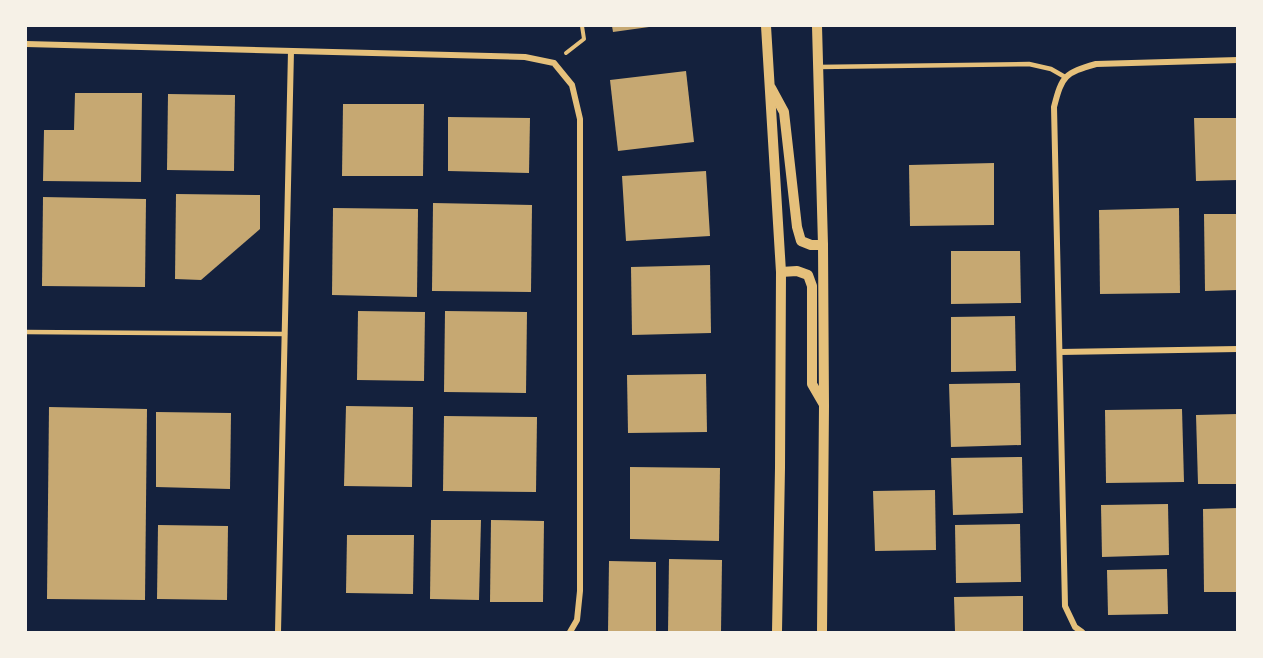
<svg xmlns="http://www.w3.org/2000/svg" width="1263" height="658" font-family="Roboto,sans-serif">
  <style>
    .building { fill: #c6a872 }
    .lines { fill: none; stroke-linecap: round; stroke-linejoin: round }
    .path { stroke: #e5c07b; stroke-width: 4 }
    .service { stroke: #e5c07b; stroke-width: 4.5 }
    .minor { stroke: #e5c07b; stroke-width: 6 }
    .tertiary { stroke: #e5c07b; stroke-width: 10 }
  </style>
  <rect width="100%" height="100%" fill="#14213d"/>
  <g class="building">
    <polygon points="612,26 649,26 649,27 613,32"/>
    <polygon points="686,71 694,142 618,151 610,80"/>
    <polygon points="75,93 142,93 141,182 43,181 44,130 74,130"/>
    <polygon points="168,94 235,95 234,171 167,170"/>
    <polygon points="343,104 424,104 423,176 342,176"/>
    <polygon points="448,117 530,118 529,173 448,171"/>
    <polygon points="1194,118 1238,118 1238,180 1196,181"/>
    <polygon points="994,163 994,225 910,226 909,165"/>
    <polygon points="706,171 710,236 626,241 622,176"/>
    <polygon points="176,194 260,195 260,229 201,280 175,279"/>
    <polygon points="43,197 146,199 145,287 42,286"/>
    <polygon points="433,203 532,205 531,292 432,291"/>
    <polygon points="333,208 418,209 417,297 332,295"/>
    <polygon points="1179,208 1180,293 1100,294 1099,210"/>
    <polygon points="1204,214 1238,214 1238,290 1205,291"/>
    <polygon points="951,251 1020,251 1021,303 951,304"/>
    <polygon points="710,265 711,333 632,335 631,267"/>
    <polygon points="358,311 425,312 424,381 357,380"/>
    <polygon points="445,311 527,312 526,393 444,392"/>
    <polygon points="1015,316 1016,371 951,372 951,317"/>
    <polygon points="706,374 707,432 628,433 627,375"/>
    <polygon points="1020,383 1021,445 951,447 949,384"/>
    <polygon points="346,406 413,407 412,487 344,486"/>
    <polygon points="49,407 147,409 145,600 47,599"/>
    <polygon points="1182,409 1184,482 1106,483 1105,410"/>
    <polygon points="156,412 231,413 230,489 156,487"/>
    <polygon points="1238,414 1238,484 1198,484 1196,415"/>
    <polygon points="444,416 537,417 536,492 443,491"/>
    <polygon points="1022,457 1023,513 953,515 951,458"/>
    <polygon points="630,467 720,468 719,541 630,539"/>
    <polygon points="935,490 936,550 875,551 873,491"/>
    <polygon points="1168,504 1169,555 1102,557 1101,505"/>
    <polygon points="1238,508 1238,592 1204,592 1203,509"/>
    <polygon points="431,520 481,520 479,600 430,599"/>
    <polygon points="491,520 544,521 543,602 490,602"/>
    <polygon points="1020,524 1021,582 956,583 955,525"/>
    <polygon points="158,525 228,526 227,600 157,599"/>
    <polygon points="347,535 414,535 413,594 346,593"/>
    <polygon points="669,559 722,560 721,632 668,632"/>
    <polygon points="609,561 656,562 656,632 608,632"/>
    <polygon points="1167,569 1168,614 1108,615 1107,570"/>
    <polygon points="1023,596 1023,632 955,632 954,597"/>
  </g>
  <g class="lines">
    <polyline class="path" points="566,53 584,39 582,26"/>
    <g class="service">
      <polyline points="818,67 1029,64 1051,69 1065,77"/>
      <polyline points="26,332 285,334"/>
    </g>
    <g class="minor">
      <polyline points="26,44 525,57 554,63 572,85 580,119 580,591 577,620 570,632"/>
      <polyline points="1060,352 1238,349"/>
      <polyline points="278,632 291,51"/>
      <path d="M1082,632L1075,627L1065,606L1054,107C1062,75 1065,73 1096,64L1238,60"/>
    </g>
    <g class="tertiary">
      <polyline points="766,26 781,272 780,468 777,632"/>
      <polyline points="817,26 823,245 824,406 822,632"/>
      <polyline points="771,88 784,112 797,227 801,241 811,245 823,245"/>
      <polyline points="781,272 797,271 808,275 812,286 812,384 823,403"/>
    </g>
  </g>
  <rect width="1263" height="658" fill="none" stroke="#f6f1e7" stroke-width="54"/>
</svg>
